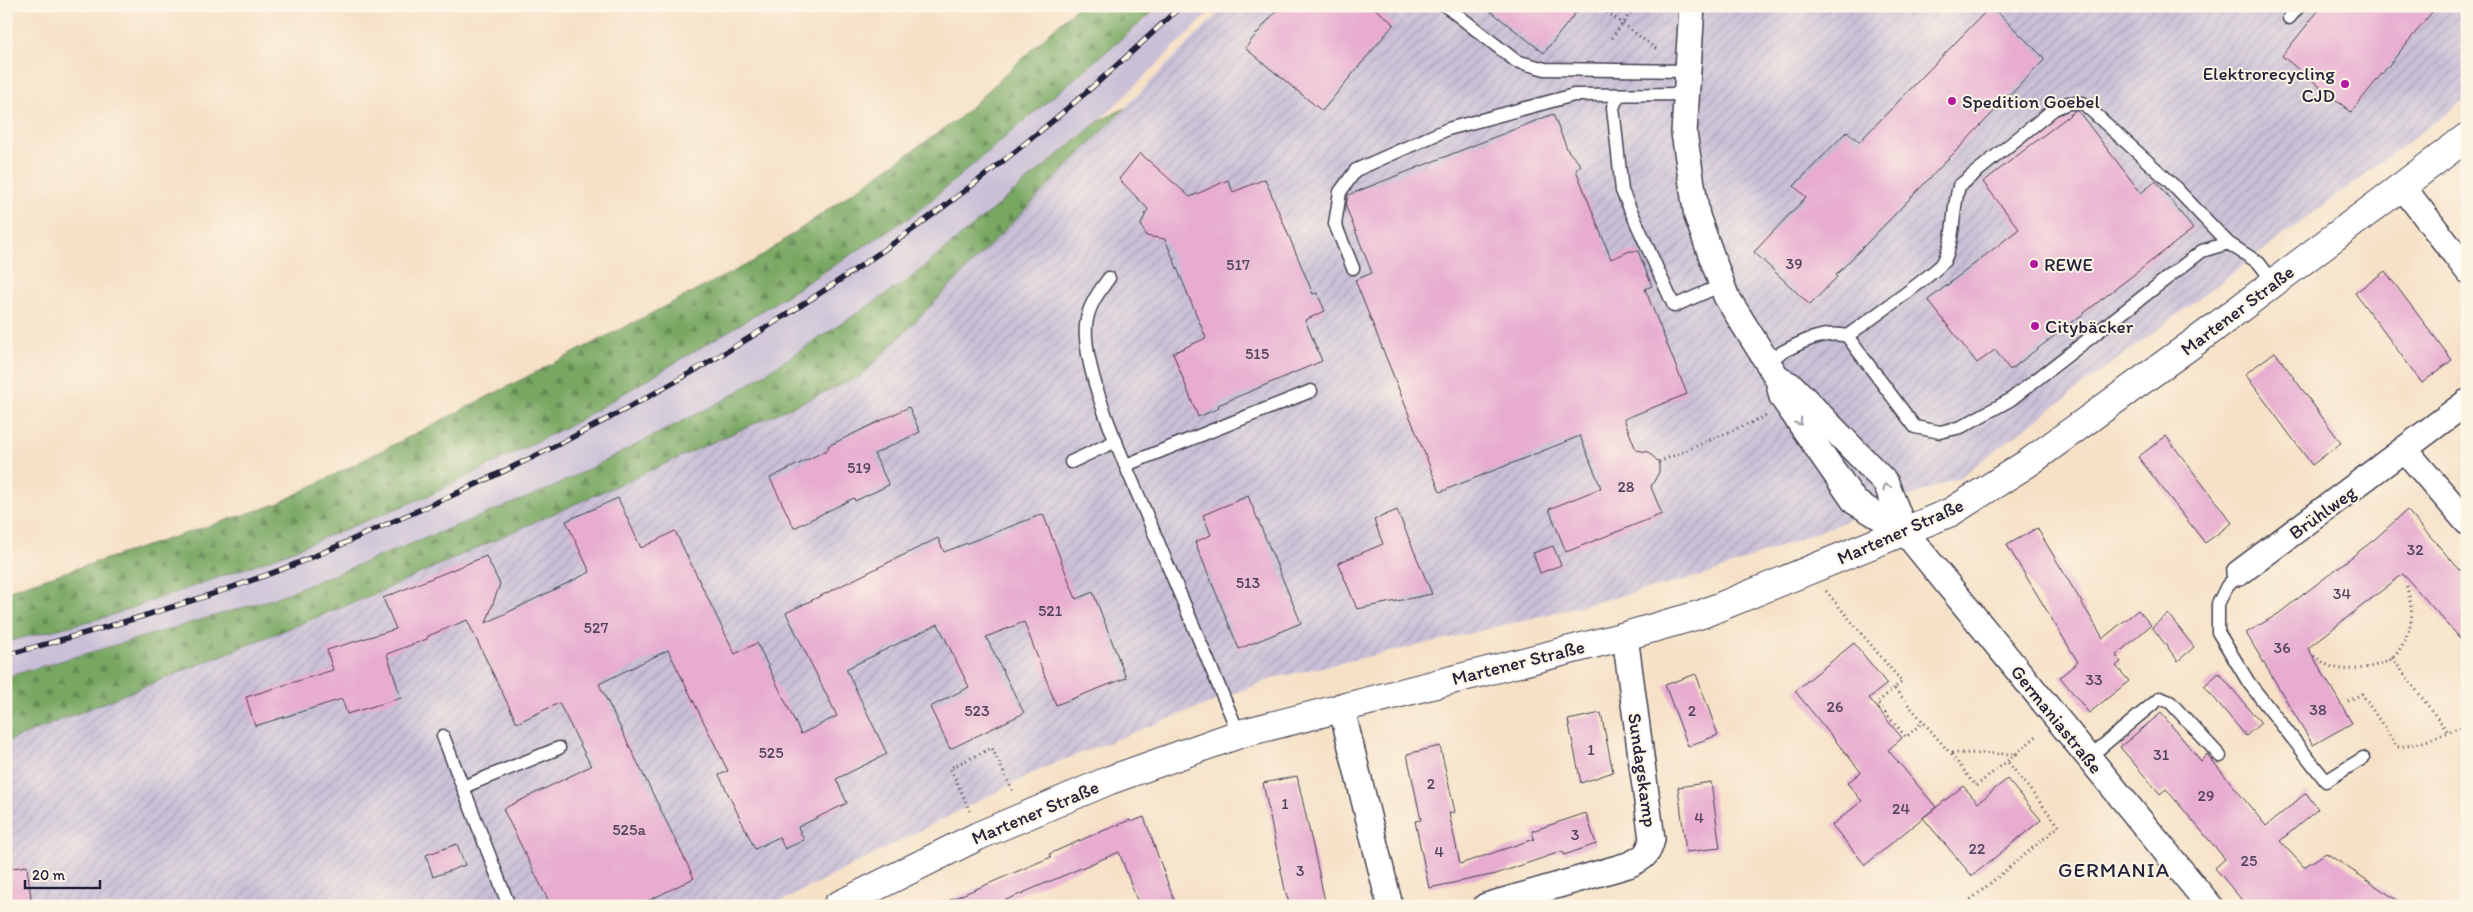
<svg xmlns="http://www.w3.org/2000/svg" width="2473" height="912" font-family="Itim,sans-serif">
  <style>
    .industrial { fill: url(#industrial-furrows) }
    .railway { fill: #c9bfd7 }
    .forest { fill: url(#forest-firs); stroke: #4d644e }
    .building { fill: #e7acd0 }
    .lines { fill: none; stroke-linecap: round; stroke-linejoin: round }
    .service-casing { stroke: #423f50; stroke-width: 15 }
    .minor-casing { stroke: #423f50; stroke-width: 28 }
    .tertiary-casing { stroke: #423f50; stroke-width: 30 }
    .path { stroke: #423f50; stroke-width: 3; stroke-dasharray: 1 4; stroke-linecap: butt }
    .service { stroke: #fff; stroke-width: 12 }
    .minor { stroke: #fff; stroke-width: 25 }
    .tertiary { stroke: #fff; stroke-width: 28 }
    .rail-casing { stroke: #22223b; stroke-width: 5.5 }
    .rail { stroke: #fcf5e5; stroke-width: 4; stroke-dasharray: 11; stroke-linecap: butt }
    .oneway { stroke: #9c9ca7 }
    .poi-dot { fill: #b5179e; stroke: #fcf5e5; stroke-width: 2 }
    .labels { text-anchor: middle; stroke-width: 4; stroke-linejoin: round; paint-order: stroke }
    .number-label { font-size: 16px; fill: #534460 }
    .poi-label { font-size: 19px; fill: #22223b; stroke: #fcf5e5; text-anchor: start }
    .street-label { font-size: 19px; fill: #22223b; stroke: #fcf5e5 }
    .quarter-label { font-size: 21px; letter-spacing: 1px; fill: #22223b; stroke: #fcf5e5 }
  </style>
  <defs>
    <pattern id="industrial-furrows" width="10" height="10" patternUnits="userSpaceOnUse" patternTransform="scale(1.25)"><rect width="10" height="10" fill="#c9bfd7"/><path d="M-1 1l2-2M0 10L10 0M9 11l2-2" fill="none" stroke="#aca4b9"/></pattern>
    <pattern id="forest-firs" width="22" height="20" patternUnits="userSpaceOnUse" patternTransform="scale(1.25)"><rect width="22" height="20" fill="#78a762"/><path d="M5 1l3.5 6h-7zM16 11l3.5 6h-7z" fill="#628852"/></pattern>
  </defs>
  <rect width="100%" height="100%" fill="#fcf5e5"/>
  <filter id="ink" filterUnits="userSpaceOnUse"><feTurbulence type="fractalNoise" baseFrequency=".02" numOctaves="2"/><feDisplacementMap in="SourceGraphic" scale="10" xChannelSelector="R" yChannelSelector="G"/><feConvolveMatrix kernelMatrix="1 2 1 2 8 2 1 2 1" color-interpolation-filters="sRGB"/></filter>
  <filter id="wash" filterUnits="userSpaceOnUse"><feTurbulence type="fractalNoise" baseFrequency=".0096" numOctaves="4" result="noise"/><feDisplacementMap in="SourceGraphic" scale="20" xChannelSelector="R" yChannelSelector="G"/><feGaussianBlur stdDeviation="1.12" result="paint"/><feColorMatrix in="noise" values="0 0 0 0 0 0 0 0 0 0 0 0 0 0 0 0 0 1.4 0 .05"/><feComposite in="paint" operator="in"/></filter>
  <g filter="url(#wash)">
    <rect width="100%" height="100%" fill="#f6e1c7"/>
    <polygon class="industrial" points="1225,6 2467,6 2467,98 1960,477 1709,574 1472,633 1274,678 1045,767 772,906 6,906 6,742 372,595 861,376"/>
    <polygon class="railway" points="1160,6 1216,6 1099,121 908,280 726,399 551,488 272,599 6,677 6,642 106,617 271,559 430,495 576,422 762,311 912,216"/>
    <g class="forest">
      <polygon points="1078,6 1160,6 912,216 762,311 576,422 430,495 271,559 106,617 6,642 6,591 277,504 754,261 958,119"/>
      <polygon points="1125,108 861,376 372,595 6,742 6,677 272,599 551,488 726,399 908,280 1099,121"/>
    </g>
    <g id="blocks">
      <g class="building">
        <polygon points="1280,6 1372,6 1394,24 1322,111 1245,48"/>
        <polygon points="1484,6 1581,6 1544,53"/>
        <polygon points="1991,6 2045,59 1836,275 1837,277 1810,305 1754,252 1806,197 1794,186 1847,131 1859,142"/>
        <polygon points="2322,6 2437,6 2351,112 2282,56"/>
        <polygon points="2075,111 2078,111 2141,193 2156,181 2193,229 2010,370 1995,350 1977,363 1928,300 2019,229 1983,182"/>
        <polygon points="1553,114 1568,151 1581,165 1576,170 1611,259 1630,251 1638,251 1652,286 1645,289 1687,394 1624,419 1636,450 1648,452 1659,462 1659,472 1651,487 1662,514 1566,552 1549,509 1601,488 1580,436 1440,492 1355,280 1372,273 1346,207 1348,195"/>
        <polygon points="1140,153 1190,197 1228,180 1233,192 1265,179 1313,294 1317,293 1325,311 1305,320 1322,361 1218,405 1219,408 1198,417 1173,353 1206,338 1165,239 1146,236 1141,224 1148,209 1119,179"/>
        <polygon points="2385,271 2452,360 2422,383 2355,293"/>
        <polygon points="2275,352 2341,443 2312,465 2245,374"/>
        <polygon points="909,407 920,432 874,454 889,485 855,501 854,498 794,528 770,478 829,449 828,446"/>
        <polygon points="2166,436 2232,523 2205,543 2138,457"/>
        <polygon points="1248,496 1301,623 1239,649 1195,542 1211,535 1203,515"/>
        <polygon points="618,498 641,548 675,531 735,654 757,643 801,734 837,716 786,613 938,538 944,552 1043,514 1076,599 1093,592 1126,678 1056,705 1024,622 986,637 1024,713 950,749 930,707 969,687 938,624 846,669 887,754 836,779 847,803 798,827 804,840 785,849 779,837 755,849 719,775 728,771 668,650 599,684 694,878 638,906 551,906 503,809 591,766 559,703 517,723 467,620 428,636 427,639 387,654 401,698 347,714 342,699 255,726 246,697 333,670 327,650 396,629 383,598 486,556 500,584 486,623 590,572 566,521"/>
        <polygon points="1397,510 1432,594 1357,609 1338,563 1383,544 1374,520"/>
        <polygon points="2407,510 2467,578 2467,646 2403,574 2308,648 2352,723 2313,745 2246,633 2278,614 2375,539"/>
        <polygon points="2037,528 2103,638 2138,610 2151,625 2116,655 2121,662 2116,666 2129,681 2089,713 2060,677 2078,662 2007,545"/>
        <polygon points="1553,546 1561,565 1540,573 1533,553"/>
        <polygon points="2168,614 2194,647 2178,661 2152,627"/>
        <polygon points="1854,643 1887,684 1869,698 1902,738 1888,750 1936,807 1865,865 1832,825 1862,801 1847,783 1861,772 1795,691"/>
        <polygon points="2219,673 2261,723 2246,736 2204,686"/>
        <polygon points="1696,674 1718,735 1688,746 1665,685"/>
        <polygon points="1601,713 1613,772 1581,783 1568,720"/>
        <polygon points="2161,713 2201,761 2207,754 2266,826 2306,793 2318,809 2280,841 2304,867 2326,853 2406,906 2247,906 2215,868 2225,859 2166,789 2160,794 2120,747"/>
        <polygon points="1440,746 1455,812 1449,813 1460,864 1534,839 1532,831 1586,813 1596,844 1564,855 1563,851 1496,874 1429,888 1415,821 1421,820 1407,754"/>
        <polygon points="1297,776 1316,860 1326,906 1290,906 1285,890 1263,783"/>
        <polygon points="2007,779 2041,820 1972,876 1923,818 1963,786 1978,803"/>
        <polygon points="1711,782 1720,848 1686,852 1678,787"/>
        <polygon points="1144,817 1176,906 1139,906 1119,852 992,906 936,906 1051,857 1049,854 1088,837 1130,820 1131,822"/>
        <polygon points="457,844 465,865 433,877 426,855"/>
        <polygon points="27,866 32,906 6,906 6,869"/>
      </g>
    </g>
  </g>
  <g filter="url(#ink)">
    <use href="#blocks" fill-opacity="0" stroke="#423f50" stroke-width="1"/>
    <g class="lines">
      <defs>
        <g id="service">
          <polyline points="1446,6 1516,61 1545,69 1687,71"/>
          <polyline points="2289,18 2299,6"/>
          <polyline points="1619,95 1613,107 1622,191 1674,306 1722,285"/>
          <polyline points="1353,268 1335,224 1340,192 1356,170 1448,129 1574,95 1686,94"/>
          <path d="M1109,278C1098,293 1088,306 1086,325C1082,374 1128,470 1147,516C1178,589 1208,662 1239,734"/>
          <path d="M1847,336C1861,326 1940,270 1944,261C1955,238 1952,211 1959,186L2054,109L2068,103H2083L2169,181L2228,243"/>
          <path d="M1766,361C1790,348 1820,329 1847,336L1915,427L1940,432L1961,427L2010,400L2202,251L2228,243L2259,263L2274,283"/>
          <polyline points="1071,462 1116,441"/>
          <polyline points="1126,465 1311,391"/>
          <polyline points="2239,573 2227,586 2218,604 2218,632 2249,683 2326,781 2363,758"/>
          <polyline points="443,736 509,906"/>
          <polyline points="2088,758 2160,698 2170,702 2220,756"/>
          <polyline points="463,787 559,748"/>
        </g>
        <g id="minor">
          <polyline points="1692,6 1684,133 1697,216 1726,296 1778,379 1782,397 1855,502 1905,532"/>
          <polyline points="2402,186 2467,270"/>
          <polyline points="1778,379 1792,386 1886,483 1905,532 2210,906"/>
          <polyline points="2405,450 2467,522"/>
          <polyline points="2239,573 2467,402"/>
          <polyline points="1341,706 1390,906"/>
          <path d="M1486,906L1628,865C1642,859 1649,855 1652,839L1625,636"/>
        </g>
        <polyline id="tertiary" points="837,906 978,836 1110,780 1239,734 1625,636 1702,614 1951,512 2028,463 2206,334 2467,137"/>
      </defs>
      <use href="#service" class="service-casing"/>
      <use href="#minor" class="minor-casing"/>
      <use href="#tertiary" class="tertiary-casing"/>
      <g class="path">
        <polyline points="1599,6 1659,51"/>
        <polyline points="1612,38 1635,6"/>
        <polyline points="1659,462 1766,416"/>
        <polyline points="1826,591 1902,682 1894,688 1950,753"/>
        <path d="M2314,656C2319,659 2324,664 2330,666C2346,673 2376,668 2391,659C2401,652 2408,634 2411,622C2413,609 2409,596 2406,584"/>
        <polyline points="2392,658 2448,732"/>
        <polyline points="1894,688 1877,703 1906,737 1923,722"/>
        <path d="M2348,701L2362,694L2397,747C2423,745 2443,734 2467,724"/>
        <polyline points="2016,754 1976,786 1950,753 2016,754 2039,734"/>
        <polyline points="970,811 950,768 992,748 1013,792"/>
        <polyline points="1963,906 2059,826 2007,761"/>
      </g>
      <use href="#service" class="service"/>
      <use href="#minor" class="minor"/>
      <use href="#tertiary" class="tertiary"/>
      <defs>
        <path id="rail" d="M6,655C98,630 190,604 280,570C318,556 355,538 392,522C683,397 952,226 1181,6"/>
      </defs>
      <use href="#rail" class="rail-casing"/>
      <use href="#rail" class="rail"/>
    </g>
    <defs><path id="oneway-chevron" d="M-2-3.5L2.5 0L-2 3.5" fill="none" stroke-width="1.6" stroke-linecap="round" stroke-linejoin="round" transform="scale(1.25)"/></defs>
    <g class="oneway">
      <use href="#oneway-chevron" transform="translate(1799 422) rotate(55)"/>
      <use href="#oneway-chevron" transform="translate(1886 487) rotate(-118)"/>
    </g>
  </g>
  <g class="poi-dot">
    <circle cx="2345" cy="84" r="5"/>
    <circle cx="1952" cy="101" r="5"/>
    <circle cx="2034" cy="264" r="5"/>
    <circle cx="2035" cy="326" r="5"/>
  </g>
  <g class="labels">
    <g class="number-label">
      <text x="1794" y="269">39</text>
      <text x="1238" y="270">517</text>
      <text x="1257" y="359">515</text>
      <text x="859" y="473">519</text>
      <text x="1626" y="492">28</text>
      <text x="2415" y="555">32</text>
      <text x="1248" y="588">513</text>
      <text x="2342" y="599">34</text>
      <text x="1050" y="616">521</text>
      <text x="596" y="633">527</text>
      <text x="2282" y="653">36</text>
      <text x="2094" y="685">33</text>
      <text x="1835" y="712">26</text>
      <text x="2318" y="715">38</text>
      <text x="977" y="716">523</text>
      <text x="1692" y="716">2</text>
      <text x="1591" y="755">1</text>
      <text x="771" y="758">525</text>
      <text x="2161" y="760">31</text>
      <text x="1431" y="789">2</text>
      <text x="2206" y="801">29</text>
      <text x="1285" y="809">1</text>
      <text x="1901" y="814">24</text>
      <text x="1699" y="823">4</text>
      <text x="629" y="835">525a</text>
      <text x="1575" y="840">3</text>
      <text x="1977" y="854">22</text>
      <text x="1439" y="857">4</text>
      <text x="2249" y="866">25</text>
      <text x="1300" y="876">3</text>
    </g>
    <g class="poi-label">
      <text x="2335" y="80" text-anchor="end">Elektrorecycling<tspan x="2335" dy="22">CJD</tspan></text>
      <text x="1962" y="108">Spedition Goebel</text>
      <text x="2044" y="271">REWE</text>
      <text x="2045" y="333">Citybäcker</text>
    </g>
    <g class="street-label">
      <text transform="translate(2237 310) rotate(-37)" y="7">Martener Straße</text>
      <text transform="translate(2322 512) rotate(-36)" y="7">Brühlweg</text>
      <text transform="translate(1900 531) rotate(-24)" y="7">Martener Straße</text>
      <text transform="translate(1518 662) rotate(-14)" y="7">Martener Straße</text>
      <text transform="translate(2057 719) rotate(51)" y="7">Germaniastraße</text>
      <text transform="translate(1643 770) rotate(82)" y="7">Sundagskamp</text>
      <text transform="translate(1035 812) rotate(-23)" y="7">Martener Straße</text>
    </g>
    <g class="quarter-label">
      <text x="2114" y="877">GERMANIA</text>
    </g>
  </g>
  <rect width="2473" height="912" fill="none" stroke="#fcf5e5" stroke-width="25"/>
  <path d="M25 880v8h75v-8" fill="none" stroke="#22223b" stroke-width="2.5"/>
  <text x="32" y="880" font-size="15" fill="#22223b" stroke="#fcf5e5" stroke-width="4" paint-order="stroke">20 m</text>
</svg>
